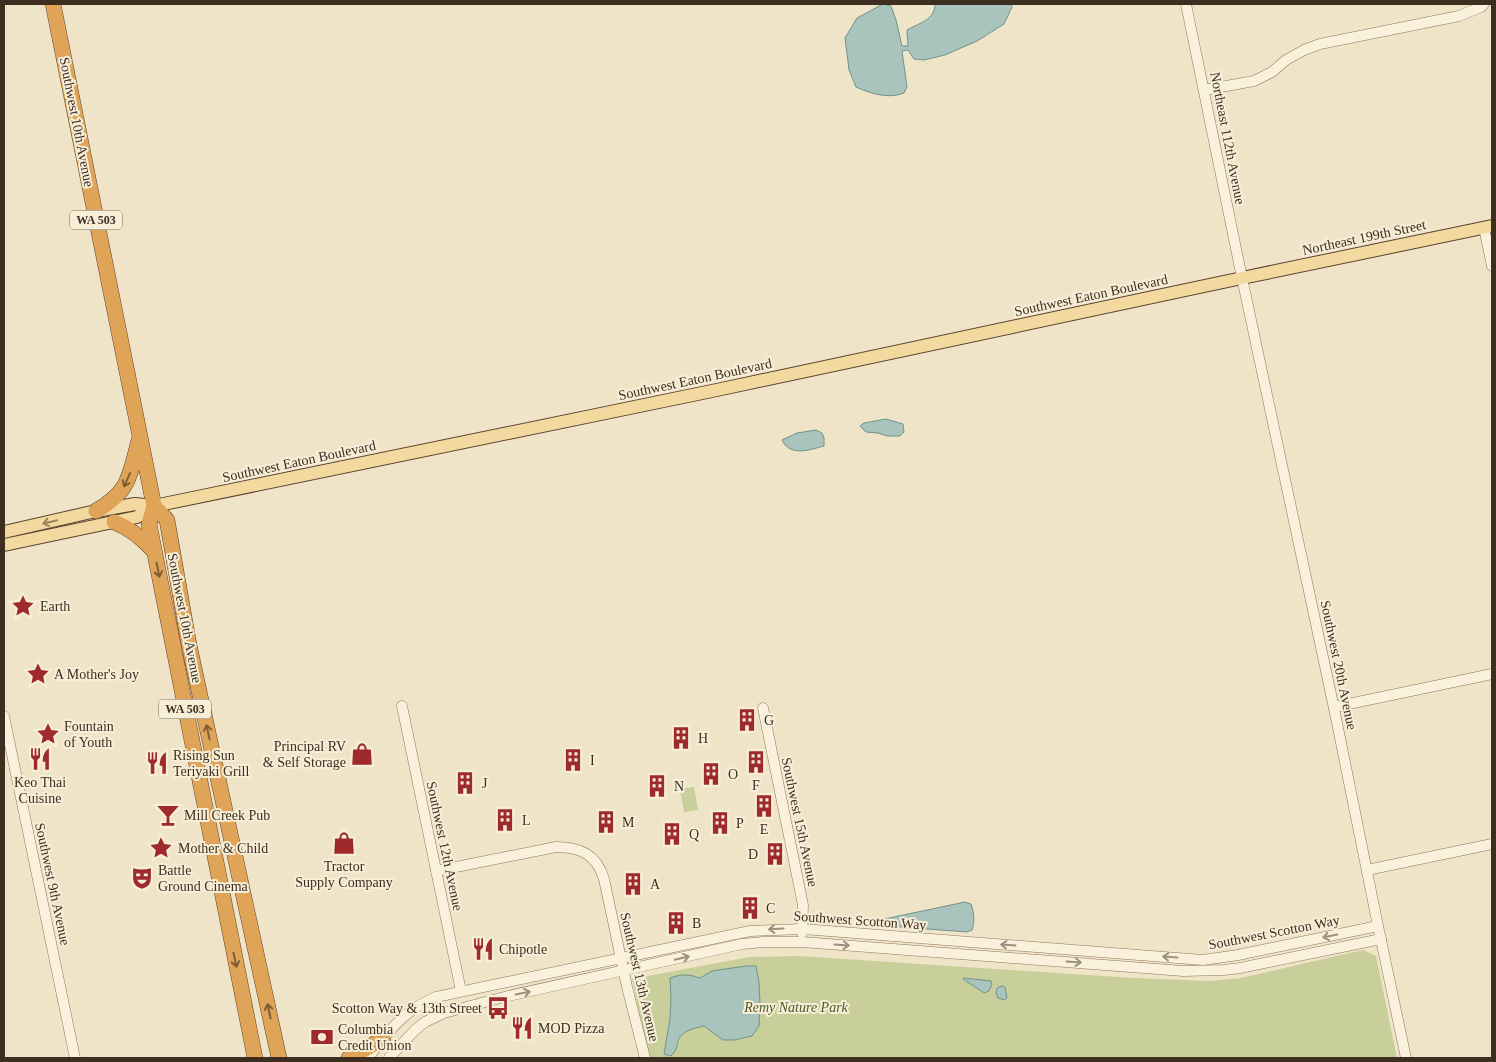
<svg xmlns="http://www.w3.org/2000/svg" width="1496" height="1062" font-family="Georgia,serif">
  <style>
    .green { fill: #c9cf9b }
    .water { fill: #a9c4bc; stroke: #6f938a }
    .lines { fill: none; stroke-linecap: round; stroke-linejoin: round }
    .minor-casing { stroke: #8d765c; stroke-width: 11 }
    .major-casing { stroke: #5b4430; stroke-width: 14 }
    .highway-casing { stroke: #5b4430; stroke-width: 16 }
    .minor { stroke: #faf1dc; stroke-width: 10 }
    .major { stroke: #f3d9a0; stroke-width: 12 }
    .highway { stroke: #e0a458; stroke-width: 15 }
    .oneway { stroke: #7e5d36 }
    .oneway2 { stroke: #988460 }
    .oneway3 { stroke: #9c907e }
    .labels { text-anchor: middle; stroke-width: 4; stroke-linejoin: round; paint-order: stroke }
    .shield { fill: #f7eed8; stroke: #756857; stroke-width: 1 }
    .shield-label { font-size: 12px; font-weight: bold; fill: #3d2e20 }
    .street-label { font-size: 14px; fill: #3d2e20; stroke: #f7eed8 }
    .poi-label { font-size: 14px; fill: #3d2e20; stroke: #f7eed8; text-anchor: start }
    .park-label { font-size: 14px; font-style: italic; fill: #4d5a26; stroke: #f7eed8 }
  </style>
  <rect width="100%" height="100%" fill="#f0e4c8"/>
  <g class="green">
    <polygon points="694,787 698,810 684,812 680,789"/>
    <polygon points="1363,950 1376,956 1397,1058 649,1058 632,979 749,957 799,956 1133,978 1209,981 1241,978"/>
  </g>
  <g class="water">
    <path d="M883,4L891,6L896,20L902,46H908L907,30C919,23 935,20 935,4H1011L1012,7L1004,24L977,41L945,55L924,60L914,59L908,50L902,51L907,87L904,93C888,99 872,94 856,87L849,70L845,38L857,18Z"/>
    <polygon points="886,419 903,424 904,432 900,436 887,436 878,433 866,432 860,426 864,423"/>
    <path d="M816,430L822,433L824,438V446C809,450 790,457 782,440L797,433Z"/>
    <path d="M965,902L971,904C974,912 975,922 972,930L967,932L875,925V921Z"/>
    <path d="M746,966H756L759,982L760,1003L759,1026L752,1036L734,1040H723L704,1026C696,1028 684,1030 680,1037C675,1045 680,1047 671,1056L664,1054L670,1019L671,998L670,978C681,974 688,974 700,978L712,971Z"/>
    <polygon points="964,978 991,981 992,984 989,991 984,993 963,979"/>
    <polygon points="1002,986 1005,987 1007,998 1005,1000 998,998 996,993 997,988"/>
  </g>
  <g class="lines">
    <defs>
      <g id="minor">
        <polyline points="1186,4 1242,278 1335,713 1378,926 1406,1058"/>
        <polyline points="1204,90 1254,81 1272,72 1286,60 1304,50 1320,44 1459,16 1481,7 1484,4"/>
        <polyline points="1484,228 1492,266"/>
        <polyline points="402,706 461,991"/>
        <polyline points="1334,707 1492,674"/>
        <polyline points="763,708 803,905 802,933"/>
        <polyline points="4,716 75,1058"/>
        <polyline points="1367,870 1492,844"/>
        <path d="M436,871L556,847C581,847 597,855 604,879L627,987L645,1058"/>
        <path d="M368,1058C388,1032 404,1010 436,997L750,931L803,929L1203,960L1238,955L1378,926"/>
        <polyline points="389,1058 415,1030 425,1022 444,1013 508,996 742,944 763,942 802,942 1183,971 1224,970 1240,968 1381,939"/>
      </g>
      <g id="major">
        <polyline points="4,532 96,511 135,504 154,506 712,391 1242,278 1492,226"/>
        <polyline points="4,545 137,517 154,506"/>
      </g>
      <g id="highway">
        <polyline points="53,4 154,506 149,524 255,1058"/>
        <polyline points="154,506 167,520 189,645 279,1058"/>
        <path d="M96,511C130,491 129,477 139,440"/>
        <path d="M114,522C130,528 142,538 154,551"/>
        <polyline points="349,1058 383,1039"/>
      </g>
    </defs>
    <use href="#minor" class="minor-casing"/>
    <use href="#major" class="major-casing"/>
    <use href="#highway" class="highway-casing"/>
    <use href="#minor" class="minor"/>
    <use href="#major" class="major"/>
    <use href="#highway" class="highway"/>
  </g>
  <defs><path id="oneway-shaft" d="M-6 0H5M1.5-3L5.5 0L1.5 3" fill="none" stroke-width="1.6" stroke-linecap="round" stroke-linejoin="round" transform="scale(1.25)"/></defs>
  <g class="oneway">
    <use href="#oneway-shaft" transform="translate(127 480) rotate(114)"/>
    <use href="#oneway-shaft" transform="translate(158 570) rotate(79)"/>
    <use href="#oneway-shaft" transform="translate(208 732) rotate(-102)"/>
    <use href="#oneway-shaft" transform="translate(235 960) rotate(78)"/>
    <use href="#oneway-shaft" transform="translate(269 1011) rotate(-102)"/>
  </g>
  <use class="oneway2" href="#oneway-shaft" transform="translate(50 522) rotate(167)"/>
  <g class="oneway3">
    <use href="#oneway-shaft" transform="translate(776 929) rotate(177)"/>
    <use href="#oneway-shaft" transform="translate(1330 936) rotate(168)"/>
    <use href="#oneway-shaft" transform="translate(842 945) rotate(4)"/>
    <use href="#oneway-shaft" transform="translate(1008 945) rotate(-176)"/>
    <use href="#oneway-shaft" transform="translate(1170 957) rotate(-176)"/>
    <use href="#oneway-shaft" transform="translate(682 958) rotate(-13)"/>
    <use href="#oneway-shaft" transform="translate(1074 962) rotate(4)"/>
    <use href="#oneway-shaft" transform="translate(523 993) rotate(-12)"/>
  </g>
  <defs>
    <symbol id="sight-bare" viewBox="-9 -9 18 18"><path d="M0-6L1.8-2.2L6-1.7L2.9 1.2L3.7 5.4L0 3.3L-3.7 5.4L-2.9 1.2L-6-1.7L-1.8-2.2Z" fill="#9e2a2b" stroke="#f7eed8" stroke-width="2.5" paint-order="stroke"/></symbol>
    <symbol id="building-bare" viewBox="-9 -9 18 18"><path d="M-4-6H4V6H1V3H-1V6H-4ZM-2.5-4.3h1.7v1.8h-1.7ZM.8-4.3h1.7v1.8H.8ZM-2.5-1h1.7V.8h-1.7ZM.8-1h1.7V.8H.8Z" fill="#9e2a2b" stroke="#f7eed8" stroke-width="2.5" paint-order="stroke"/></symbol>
    <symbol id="shop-bare" viewBox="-9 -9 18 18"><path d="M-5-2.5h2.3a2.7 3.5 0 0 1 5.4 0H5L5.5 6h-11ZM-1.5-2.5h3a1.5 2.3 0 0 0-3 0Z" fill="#9e2a2b" stroke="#f7eed8" stroke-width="2.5" paint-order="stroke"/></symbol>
    <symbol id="restaurant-bare" viewBox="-9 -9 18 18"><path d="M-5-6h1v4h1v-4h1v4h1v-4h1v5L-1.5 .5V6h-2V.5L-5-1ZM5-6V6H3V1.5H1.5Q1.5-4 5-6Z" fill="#9e2a2b" stroke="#f7eed8" stroke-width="2.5" paint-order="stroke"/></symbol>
    <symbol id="bar-bare" viewBox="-9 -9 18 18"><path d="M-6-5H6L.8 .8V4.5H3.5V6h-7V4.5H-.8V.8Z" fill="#9e2a2b" stroke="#f7eed8" stroke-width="2.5" paint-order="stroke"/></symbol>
    <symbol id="theatre-bare" viewBox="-9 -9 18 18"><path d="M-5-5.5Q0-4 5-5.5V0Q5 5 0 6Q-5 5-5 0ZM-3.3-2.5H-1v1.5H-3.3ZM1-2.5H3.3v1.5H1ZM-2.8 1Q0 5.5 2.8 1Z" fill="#9e2a2b" stroke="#f7eed8" stroke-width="2.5" paint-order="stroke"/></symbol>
    <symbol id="bus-bare" viewBox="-9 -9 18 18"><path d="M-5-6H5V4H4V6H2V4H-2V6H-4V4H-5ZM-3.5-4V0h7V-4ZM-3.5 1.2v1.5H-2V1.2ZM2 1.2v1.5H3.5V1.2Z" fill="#9e2a2b" stroke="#f7eed8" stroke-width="2.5" paint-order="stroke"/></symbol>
    <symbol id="bank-bare" viewBox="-9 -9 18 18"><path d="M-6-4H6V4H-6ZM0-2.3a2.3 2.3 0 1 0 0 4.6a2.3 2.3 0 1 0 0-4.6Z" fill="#9e2a2b" stroke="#f7eed8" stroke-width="2.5" paint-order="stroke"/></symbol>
  </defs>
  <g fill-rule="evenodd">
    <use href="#sight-bare" x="7" y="590" width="32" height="32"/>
    <use href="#sight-bare" x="22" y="658" width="32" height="32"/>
    <use href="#building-bare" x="731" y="704" width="32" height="32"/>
    <use href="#sight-bare" x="32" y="718" width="32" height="32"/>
    <use href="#building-bare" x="665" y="722" width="32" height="32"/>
    <use href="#shop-bare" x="346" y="738" width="32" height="32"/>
    <use href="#restaurant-bare" x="24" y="743" width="32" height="32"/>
    <use href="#building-bare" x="557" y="744" width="32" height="32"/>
    <use href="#building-bare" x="740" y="746" width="32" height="32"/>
    <use href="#restaurant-bare" x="141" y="747" width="32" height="32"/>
    <use href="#building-bare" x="695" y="758" width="32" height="32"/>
    <use href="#building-bare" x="449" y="767" width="32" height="32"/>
    <use href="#building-bare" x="641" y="770" width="32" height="32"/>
    <use href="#building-bare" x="748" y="790" width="32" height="32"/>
    <use href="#bar-bare" x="152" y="799" width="32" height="32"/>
    <use href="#building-bare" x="489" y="804" width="32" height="32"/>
    <use href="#building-bare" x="590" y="806" width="32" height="32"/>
    <use href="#building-bare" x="704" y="807" width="32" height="32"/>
    <use href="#building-bare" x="656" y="818" width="32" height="32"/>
    <use href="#shop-bare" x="328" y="827" width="32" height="32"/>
    <use href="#sight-bare" x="145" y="832" width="32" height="32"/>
    <use href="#building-bare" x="759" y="838" width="32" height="32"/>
    <use href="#theatre-bare" x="126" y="862" width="32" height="32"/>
    <use href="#building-bare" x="617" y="868" width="32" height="32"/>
    <use href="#building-bare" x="734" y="892" width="32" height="32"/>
    <use href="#building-bare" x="660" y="907" width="32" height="32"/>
    <use href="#restaurant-bare" x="467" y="933" width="32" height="32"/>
    <use href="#bus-bare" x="482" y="992" width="32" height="32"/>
    <use href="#restaurant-bare" x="506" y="1012" width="32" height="32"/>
    <use href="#bank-bare" x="306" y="1021" width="32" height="32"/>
  </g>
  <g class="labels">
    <g class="shield">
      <rect x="70" y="210.5" width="52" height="19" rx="4"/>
      <rect x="159" y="699.5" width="52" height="19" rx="4"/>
    </g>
    <g class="shield-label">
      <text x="96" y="224">WA 503</text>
      <text x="185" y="713">WA 503</text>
    </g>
    <g class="street-label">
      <text transform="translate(77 122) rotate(79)" y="5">Southwest 10th Avenue</text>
      <text transform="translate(1228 138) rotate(79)" y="5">Northeast 112th Avenue</text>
      <text transform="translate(1364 237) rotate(-12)" y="5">Northeast 199th Street</text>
      <text transform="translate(1091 295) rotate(-12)" y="5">Southwest Eaton Boulevard</text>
      <text transform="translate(695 379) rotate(-12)" y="5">Southwest Eaton Boulevard</text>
      <text transform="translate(299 461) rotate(-12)" y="5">Southwest Eaton Boulevard</text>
      <text transform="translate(185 618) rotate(79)" y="5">Southwest 10th Avenue</text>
      <text transform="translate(1339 665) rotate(78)" y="5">Southwest 20th Avenue</text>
      <text transform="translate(800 822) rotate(78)" y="5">Southwest 15th Avenue</text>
      <text transform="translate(445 846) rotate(78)" y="5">Southwest 12th Avenue</text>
      <text transform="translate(53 884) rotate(78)" y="5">Southwest 9th Avenue</text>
      <text transform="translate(860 920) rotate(4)" y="5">Southwest Scotton Way</text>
      <text transform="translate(1274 932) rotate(-11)" y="5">Southwest Scotton Way</text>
      <text transform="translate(640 977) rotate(77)" y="5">Southwest 13th Avenue</text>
    </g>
    <g class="poi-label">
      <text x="40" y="611">Earth</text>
      <text x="54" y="679">A Mother's Joy</text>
      <text x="764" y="725">G</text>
      <text x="64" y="731">Fountain<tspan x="64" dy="16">of Youth</tspan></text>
      <text x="698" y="743">H</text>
      <text x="346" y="751" text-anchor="end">Principal RV<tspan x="346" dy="16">&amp; Self Storage</tspan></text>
      <text x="173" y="760">Rising Sun<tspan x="173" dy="16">Teriyaki Grill</tspan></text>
      <text x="590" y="765">I</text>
      <text x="728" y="779">O</text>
      <text x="40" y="787" text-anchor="middle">Keo Thai<tspan x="40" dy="16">Cuisine</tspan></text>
      <text x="482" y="788">J</text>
      <text x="756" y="790" text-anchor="middle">F</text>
      <text x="674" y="791">N</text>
      <text x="184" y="820">Mill Creek Pub</text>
      <text x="522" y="825">L</text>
      <text x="622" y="827">M</text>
      <text x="736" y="828">P</text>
      <text x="764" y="834" text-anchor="middle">E</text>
      <text x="689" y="839">Q</text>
      <text x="178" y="853">Mother &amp; Child</text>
      <text x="758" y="859" text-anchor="end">D</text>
      <text x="344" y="871" text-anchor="middle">Tractor<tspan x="344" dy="16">Supply Company</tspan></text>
      <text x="158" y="875">Battle<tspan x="158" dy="16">Ground Cinema</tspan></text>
      <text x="650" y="889">A</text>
      <text x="766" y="913">C</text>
      <text x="692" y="928">B</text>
      <text x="499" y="954">Chipotle</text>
      <text x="482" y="1013" text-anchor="end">Scotton Way &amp; 13th Street</text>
      <text x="538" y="1033">MOD Pizza</text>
      <text x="338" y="1034">Columbia<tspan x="338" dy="16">Credit Union</tspan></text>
    </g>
    <g class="park-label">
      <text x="796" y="1012">Remy Nature Park</text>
    </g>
  </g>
  <rect width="1496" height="1062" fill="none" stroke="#3d2e20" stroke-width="10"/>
</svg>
